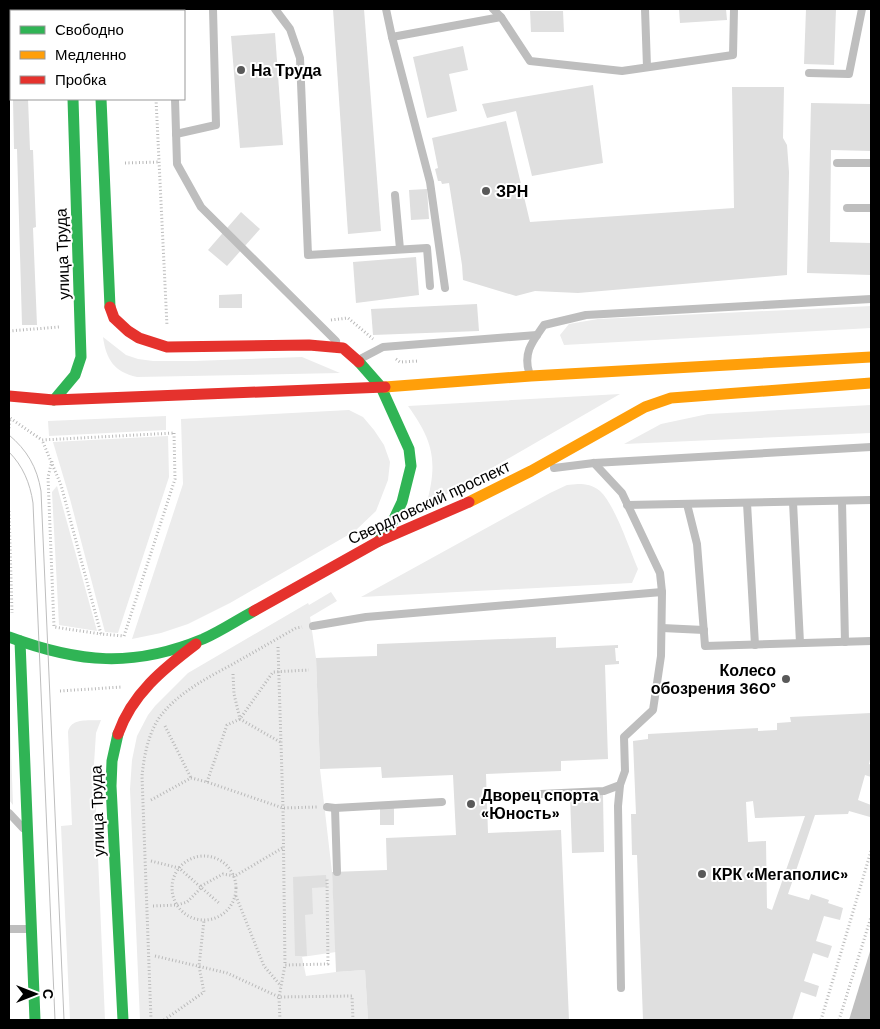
<svg xmlns="http://www.w3.org/2000/svg" width="880" height="1029" font-family="'DM Sans',sans-serif">
  <style>
    .green { fill: #ececec }
    .water { fill: #bfbfbf }
    .building { fill: #dfdfdf; fill-rule: evenodd }
    .lines { fill: none; stroke-linecap: round; stroke-linejoin: round }
    .path { stroke: #b9b9b9; stroke-width: 3; stroke-dasharray: 1 2.5; stroke-linecap: butt }
    .lane { stroke: #bebebe; stroke-width: 8 }
    .fast { stroke: #30b455; stroke-width: 11 }
    .slow { stroke: #ff9f0a; stroke-width: 11 }
    .jam { stroke: #e5322d; stroke-width: 11 }
    .tram { stroke: #bebebe; stroke-width: 1 }
    .poi-dot { fill: #595959; stroke: #fff; stroke-width: 2 }
    .labels { text-anchor: middle; stroke-width: 4; stroke-linejoin: round; paint-order: stroke }
    .poi-label { font-size: 16px; font-weight: bold; fill: #000; stroke: #fff; text-anchor: start }
    .street-label { font-size: 16px; fill: #000; stroke: #fff }
  </style>
  <rect width="100%" height="100%" fill="#fff"/>
  <g class="green">
    <polygon points="871,306 871,328 564,345 560,335 569,324 598,319"/>
    <path d="M103,337L126,355L138,359L153,361H194L302,357L340,373L137,377C114,372 106,359 103,337Z"/>
    <path d="M620,394L426,506C438,462 434,442 408,406Z"/>
    <polygon points="871,405 871,433 624,444 661,424 708,414"/>
    <polygon points="349,410 363,417 374,430 384,445 390,462 388,480 376,511 355,531 230,603 188,624 161,633 132,639 183,484 181,419"/>
    <polygon points="166,416 166,430 49,436 48,421"/>
    <polygon points="168,436 169,477 118,633 105,632 70,499 53,442"/>
    <path d="M578,484C586,484 593,485 600,491C615,505 629,548 638,569L632,583L361,597L550,493L567,485Z"/>
    <polygon points="57,486 97,631 59,625 52,492"/>
    <polygon points="331,592 337,601 310,617 316,658 320,769 332,872 336,952 302,957 306,976 336,972 365,970 368,1020 140,1020 130,789 132,760 137,736 148,715 155,706 188,673 308,603 309,605"/>
    <polygon points="9,720 10,720 13,805 9,800"/>
    <path d="M101,720L96,733L94,764L105,1020H70L61,826L72,825L68,732C71,717 89,721 101,720Z"/>
  </g>
  <polygon class="water" points="871,948 871,1020 849,1020"/>
  <g class="building">
    <polygon points="333,9 364,9 381,231 348,234"/>
    <polygon points="679,9 726,9 727,20 680,23"/>
    <polygon points="806,9 836,9 834,65 804,64"/>
    <polygon points="530,11 563,11 564,32 531,32"/>
    <polygon points="275,33 283,145 240,148 231,36"/>
    <polygon points="463,46 468,70 449,74 457,111 427,118 413,57"/>
    <polygon points="593,85 603,163 532,176 516,111 487,118 482,104"/>
    <polygon points="732,87 784,87 783,138 787,145 789,172 787,275 578,293 535,291 516,296 463,280 462,265 449,183 442,184 441,181 438,181 435,169 438,168 432,138 506,121 530,222 734,208"/>
    <polygon points="13,99 28,99 30,150 33,150 36,227 33,228 37,325 22,325 17,149 14,149"/>
    <polygon points="811,103 871,104 871,151 831,150 830,242 871,243 871,275 807,273"/>
    <polygon points="427,189 429,219 411,220 409,190"/>
    <polygon points="241,212 260,229 227,266 208,250"/>
    <polygon points="416,257 419,295 356,303 353,262"/>
    <polygon points="242,294 242,308 219,308 219,295"/>
    <polygon points="477,304 479,331 373,335 371,309"/>
    <polygon points="556,637 556,648 618,645 618,648 615,648 616,661 619,661 619,664 605,665 608,759 561,761 561,771 486,774 488,833 561,830 569,1020 368,1020 365,970 336,972 332,872 387,870 386,838 456,835 453,775 382,778 381,767 320,769 316,658 377,656 377,644"/>
    <path d="M871,713V755L869,764L871,765V777L865,775L858,800L871,805L870,817L849,811L848,814L815,815L788,894L809,900L811,894L829,900L828,903L843,908L840,920L824,916L816,941L832,946L828,958L813,953L804,981L819,986L816,997L801,992L792,1020H643L637,855H632L631,814H636L633,741L648,739V734L758,728V731L777,730V723L791,722L790,717ZM753,801L755,818L805,816L772,910L767,908L766,841L748,842L746,802Z"/>
    <polygon points="570,795 603,795 604,852 572,853"/>
    <polygon points="380,807 394,808 394,825 380,825"/>
    <polygon points="326,875 327,887 312,888 313,914 305,915 307,956 295,956 293,877"/>
  </g>
  <g class="lines">
    <g class="path">
      <polyline points="153,9 153,11"/>
      <polyline points="156,99 167,326"/>
      <polyline points="125,163 159,162"/>
      <polyline points="331,320 348,318 373,339"/>
      <polyline points="9,331 59,327"/>
      <polyline points="396,359 400,362 419,361"/>
      <polyline points="9,428 10,418 42,440"/>
      <polygon points="174,433 175,479 124,636 101,634 61,485 42,440"/>
      <polyline points="52,461 48,477 54,627 101,634"/>
      <polyline points="9,511 12,613"/>
      <polyline points="278,647 283,808 285,965 328,964 327,879"/>
      <polyline points="233,674 234,694 240,719 280,742"/>
      <polyline points="60,691 122,687"/>
      <polyline points="165,726 191,778"/>
      <polyline points="207,782 227,725 240,719 273,672 309,670"/>
      <polyline points="151,800 191,778 207,782 283,808 317,807"/>
      <circle cx="204" cy="888" r="32"/>
      <polyline points="151,861 179,868 220,904"/>
      <polyline points="201,886 223,874 235,876 284,847"/>
      <polyline points="236,896 264,966 281,986"/>
      <polyline points="153,906 177,905 187,902 202,887"/>
      <polyline points="155,956 227,973 279,997 352,996 353,1020"/>
      <path d="M151,1020L142,776C144,756 148,735 159,718C177,693 207,678 233,664C254,652 275,640 296,628L302,627"/>
      <polyline points="164,1020 204,992 199,966 204,920"/>
      <polyline points="280,1020 279,997 285,965"/>
      <polyline points="821,1020 871,851"/>
      <polyline points="839,1020 871,917"/>
    </g>
    <g class="lane">
      <polyline points="172,9 172,11"/>
      <polyline points="275,9 290,29 300,58 308,255 427,248 430,286"/>
      <polyline points="386,9 392,37 501,17 530,61 622,71 733,55 734,9"/>
      <polyline points="493,9 501,17"/>
      <polyline points="645,9 647,67"/>
      <polyline points="392,37 430,182 445,288"/>
      <polyline points="809,73 849,74 862,9"/>
      <polyline points="175,99 177,164 201,207 336,341"/>
      <polyline points="176,134 216,125 213,9"/>
      <polyline points="837,163 871,163"/>
      <polyline points="395,195 400,249"/>
      <polyline points="847,208 871,208"/>
      <polyline points="362,358 383,347 537,335"/>
      <path d="M529,372C523,352 533,341 544,325L586,315L871,299"/>
      <polyline points="554,468 594,463 871,447"/>
      <polyline points="842,501 845,642"/>
      <polyline points="793,502 800,643"/>
      <polyline points="747,503 755,645"/>
      <polyline points="687,504 697,544 705,646 871,641"/>
      <polyline points="627,505 871,500"/>
      <polyline points="313,626 366,617 662,592"/>
      <polyline points="662,628 704,630"/>
      <polyline points="620,785 618,806 621,988"/>
      <polyline points="497,796 604,791 620,785 625,771 624,737 653,710 661,656 662,592 660,573 622,493 594,463"/>
      <polyline points="327,807 335,808 442,802"/>
      <polyline points="335,808 337,872"/>
      <polyline points="9,813 23,828"/>
      <polyline points="9,929 30,929"/>
    </g>
    <g class="fast">
      <polyline points="97,9 97,11"/>
      <polyline points="101,99 110,307"/>
      <polyline points="359,362 381,387 409,449 411,466 402,502 393,521 379,541"/>
      <polyline points="54,400 75,375 81,357 73,99"/>
      <path d="M9,637C79,663 133,668 203,639C221,631 237,620 254,611"/>
      <polyline points="20,641 35,1020"/>
      <polyline points="118,734 112,761 111,786 123,1020"/>
    </g>
    <g class="slow">
      <polyline points="71,9 71,11"/>
      <polyline points="385,387 531,376 871,357"/>
      <polyline points="469,502 531,471 645,407 671,398 871,383"/>
    </g>
    <g class="jam">
      <polyline points="110,307 114,318 128,331 139,338 167,347 309,345 343,348 359,362"/>
      <polyline points="9,396 54,400 385,387"/>
      <polyline points="254,611 379,541 469,502"/>
      <path d="M118,734C132,694 163,669 196,644"/>
    </g>
    <g class="tram">
      <path d="M9,435C27,450 37,467 41,491L64,1020"/>
      <path d="M9,452C23,466 30,483 33,503L55,1020"/>
    </g>
  </g>
  <g class="poi-dot">
    <circle cx="241" cy="70" r="5"/>
    <circle cx="486" cy="191" r="5"/>
    <circle cx="786" cy="679" r="5"/>
    <circle cx="471" cy="804" r="5"/>
    <circle cx="702" cy="874" r="5"/>
  </g>
  <g class="labels">
    <g class="poi-label">
      <text x="251" y="76">На Труда</text>
      <text x="496" y="197">ЗРН</text>
      <text x="776" y="676" text-anchor="end">Колесо<tspan x="776" dy="18">обозрения 360°</tspan></text>
      <text x="481" y="801">Дворец спорта<tspan x="481" dy="18">«Юность»</tspan></text>
      <text x="712" y="880">КРК «Мегаполис»</text>
    </g>
    <g class="street-label">
      <text transform="translate(62 254) rotate(-92)" y="6">улица Труда</text>
      <text transform="translate(429 502) rotate(-25)" y="6">Свердловский проспект</text>
      <text transform="translate(97 811) rotate(-92)" y="6">улица Труда</text>
    </g>
  </g>
  <rect width="880" height="1029" fill="none" stroke="#000000" stroke-width="20"/>
  <rect x="10" y="10" width="175" height="90" fill="#ffffff" stroke="#999999"/>
  <rect x="20" y="26" width="25" height="8" fill="#30b455" stroke="#999999"/>
  <text x="55" y="35" font-size="15" fill="#000000">Свободно</text>
  <rect x="20" y="51" width="25" height="8" fill="#ff9f0a" stroke="#999999"/>
  <text x="55" y="60" font-size="15" fill="#000000">Медленно</text>
  <rect x="20" y="76" width="25" height="8" fill="#e5322d" stroke="#999999"/>
  <text x="55" y="85" font-size="15" fill="#000000">Пробка</text>
  <g transform="translate(35 994) rotate(90)" stroke="#ffffff" stroke-width="4" paint-order="stroke">
  <path d="M0-4L9 19L0 12L-9 19Z" fill="#000000"/>
  <text y="-8" font-size="14" font-weight="bold" text-anchor="middle" fill="#000000">С</text>
  </g>
</svg>
